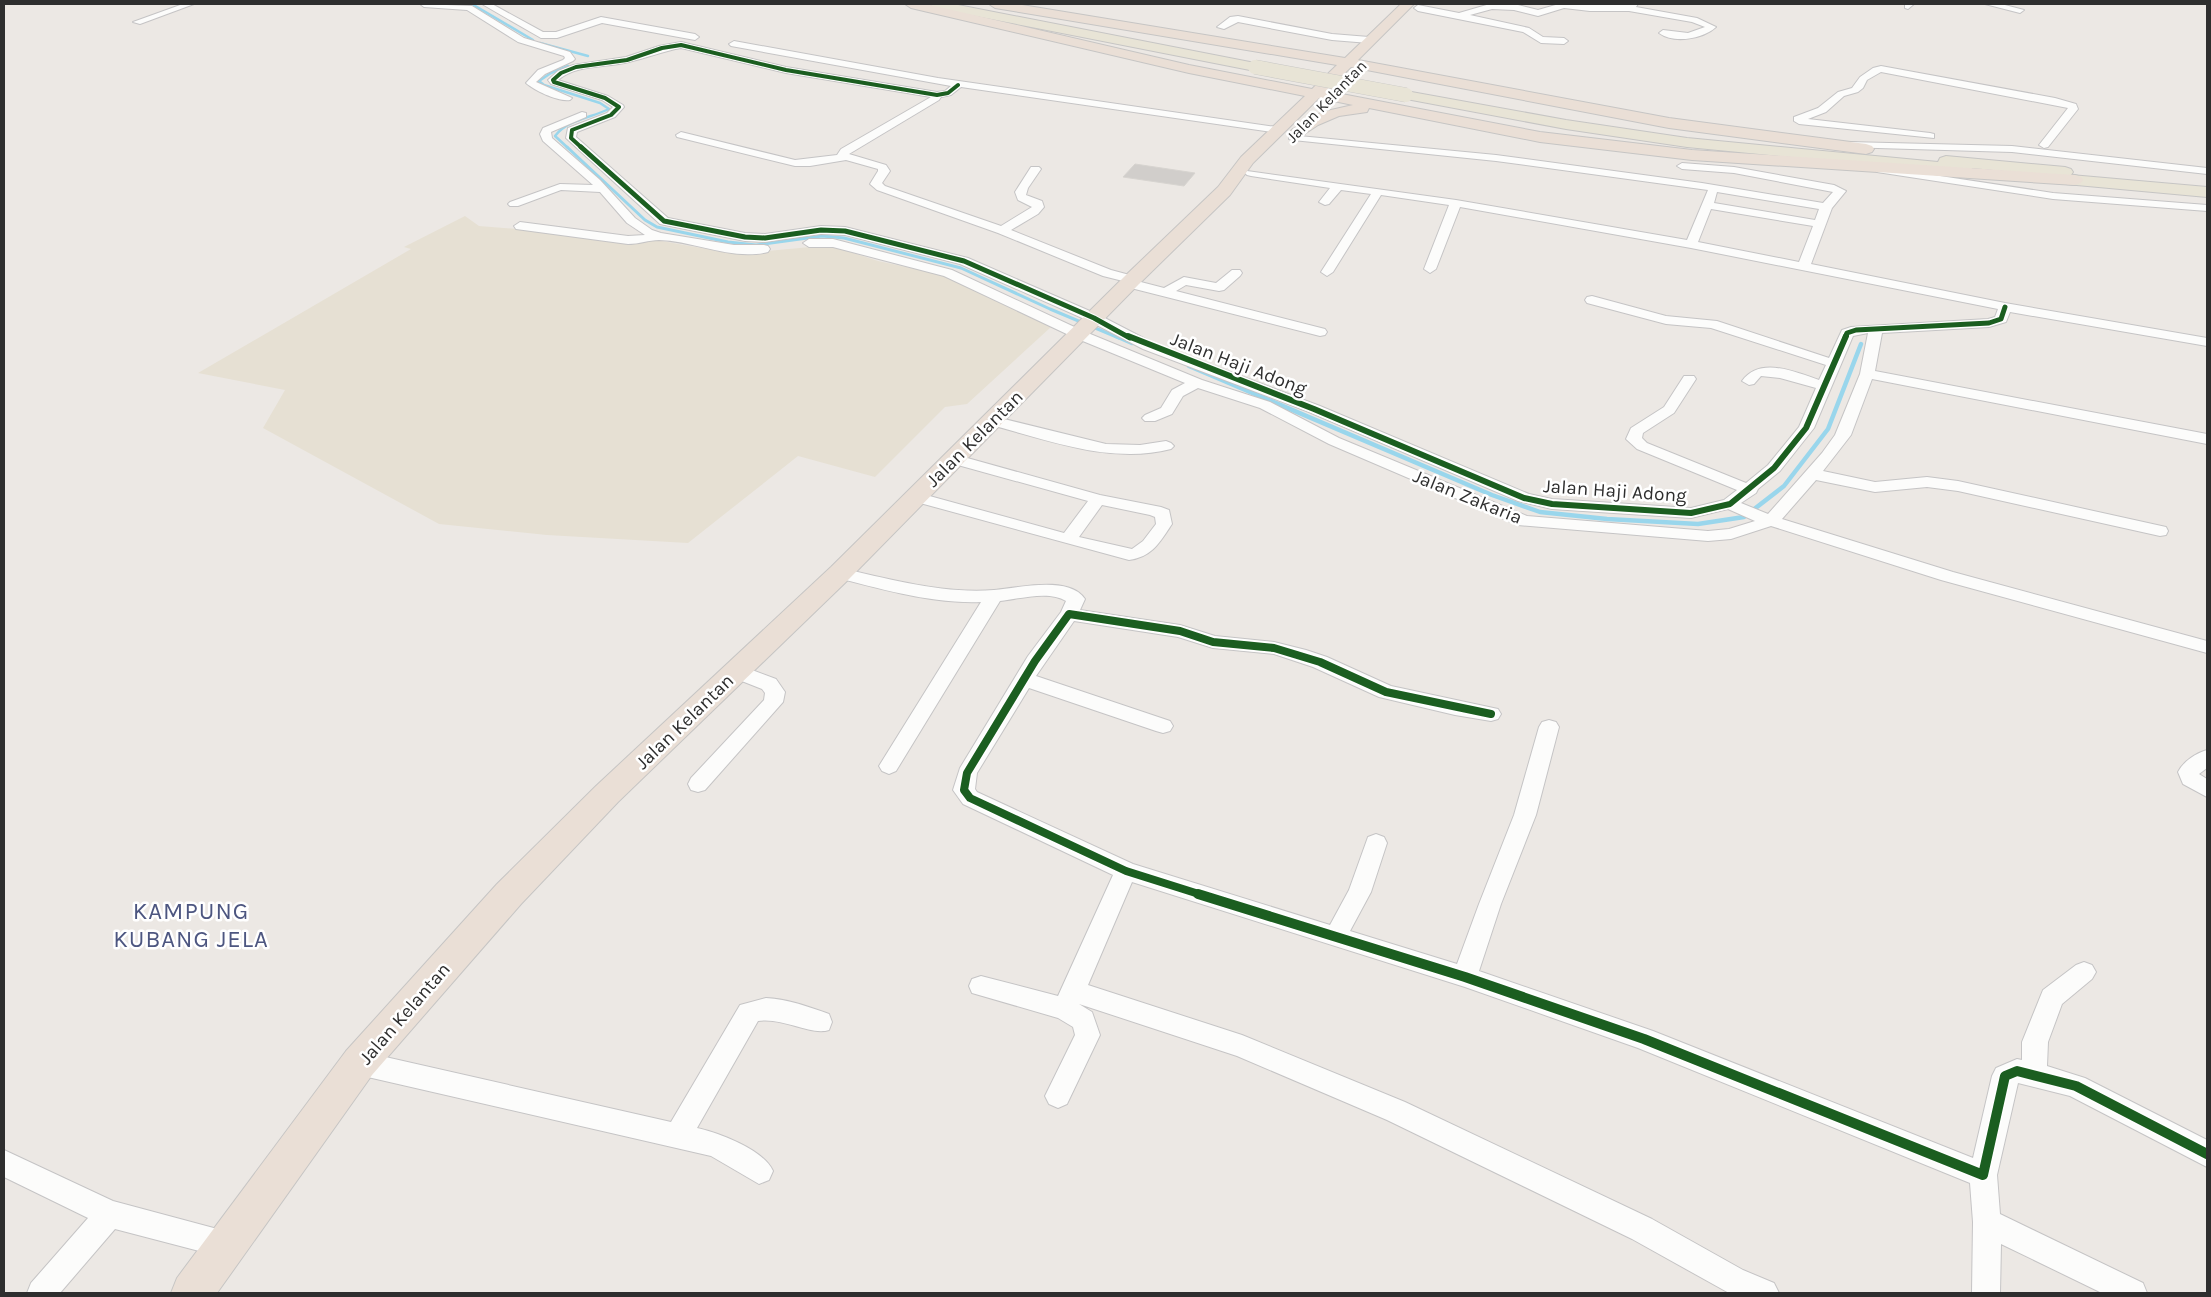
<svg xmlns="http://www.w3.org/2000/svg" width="2211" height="1297" font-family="Karla,sans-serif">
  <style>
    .education { fill: #e6e0d3 }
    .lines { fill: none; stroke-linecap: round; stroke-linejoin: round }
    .stream-far2 { stroke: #99d6ec; stroke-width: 2.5 }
    .stream-far1 { stroke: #99d6ec; stroke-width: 3 }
    .stream { stroke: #99d6ec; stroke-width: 4.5 }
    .building { fill: #d1cecb; stroke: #d7d4d0 }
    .street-casing { stroke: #c5c4c5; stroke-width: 2 }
    .primary-casing { stroke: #c6c5c4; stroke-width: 2 }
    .highway-casing { stroke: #c6c5c4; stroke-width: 2 }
    .street { fill: #fcfcfb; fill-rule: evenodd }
    .primary { fill: #e8e4d6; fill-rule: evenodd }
    .highway { fill: #eadfd6; fill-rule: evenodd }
    .primary-bridge-casing { stroke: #c6c5c4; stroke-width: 15; stroke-linecap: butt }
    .primary-bridge { stroke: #e8e4d6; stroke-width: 14 }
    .cycleway-far4-casing { stroke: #fff; stroke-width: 5.5 }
    .cycleway-far3-casing { stroke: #fff; stroke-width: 7 }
    .cycleway-far2-casing { stroke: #fff; stroke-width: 9 }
    .cycleway-far1-casing { stroke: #fff; stroke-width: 11 }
    .cycleway-casing { stroke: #fff; stroke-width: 13 }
    .cycleway-far4 { stroke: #1b5e20; stroke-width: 4 }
    .cycleway-far3 { stroke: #1b5e20; stroke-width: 5 }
    .cycleway-far2 { stroke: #1b5e20; stroke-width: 6 }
    .cycleway-far1 { stroke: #1b5e20; stroke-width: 8 }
    .cycleway { stroke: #1b5e20; stroke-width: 10 }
    .labels { text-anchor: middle; stroke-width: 5; stroke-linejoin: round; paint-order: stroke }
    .far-street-label { font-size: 16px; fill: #2e2e2e; stroke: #fff }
    .street-label { font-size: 19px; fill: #2e2e2e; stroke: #fff }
    .near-neighbourhood-label { font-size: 24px; letter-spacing: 1px; fill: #4d5680; stroke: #fff }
  </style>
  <rect width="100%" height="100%" fill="#ece8e4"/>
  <polygon class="education" points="465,216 479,226 656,240 735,254 821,246 838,248 878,261 939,274 1051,327 967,404 945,407 875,477 798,456 688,543 547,535 439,524 263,428 285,390 198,373 411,249 404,247"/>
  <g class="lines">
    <g class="stream-far2">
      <polyline points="472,4 533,40"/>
      <polyline points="540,43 588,56"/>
      <path d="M568,148L555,136C568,119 591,118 609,109L600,103L544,85L539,81L551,73L568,66"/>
    </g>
    <polyline class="stream-far1" points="567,147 645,220 657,227 728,242 756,245 822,236 844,238 961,268 1050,309 1119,338"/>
    <g class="stream">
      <polyline points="1116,336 1132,343"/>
      <polyline points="1189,366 1492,495 1540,512 1607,519 1698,524 1744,517 1784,486 1828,429 1861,344"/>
    </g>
  </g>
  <polygon class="building" points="1135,164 1195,173 1184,186 1123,177"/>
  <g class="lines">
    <defs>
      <g id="street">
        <polygon points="183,4 194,4 140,24 133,22"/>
        <path d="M420,4L472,6L524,38L570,52L575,59L573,61L545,74L536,82L572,98L570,100C559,102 535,91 526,83L538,70L563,60L565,58L564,56L518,42L467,10L424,7Z"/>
        <polygon points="482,4 492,4 543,32 556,32 601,17 695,34 699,37 695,40 602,23 557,38 541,38"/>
        <path d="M1490,4H1514L1538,10L1559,4L1590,5L1638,4L1636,7L1697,18L1716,27C1703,39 1674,44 1659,33L1663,30L1688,33L1705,27L1692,22L1629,11H1590L1564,8L1538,16L1514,10L1492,9L1470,15L1529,28L1543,37L1564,38L1568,41L1564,44L1541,43L1523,32L1418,11L1414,8L1418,5L1459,13Z"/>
        <polygon points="1905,4 1914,4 1908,9 1905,8"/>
        <polygon points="1985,4 2001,4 2024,10 2020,13"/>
        <polygon points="1238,16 1332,34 1369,37 1373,40 1369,43 1332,40 1238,22 1224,29 1217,27 1230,17"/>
        <path d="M734,41L938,78L1283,128V132L1279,133L961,87L951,95L941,97L939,100L849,154L886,165L890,171L882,183L885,186L1001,226L1032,207L1018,200L1015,192L1031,167H1039L1041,169L1028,188L1026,195L1042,201L1044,207L1038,214L1011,230L1111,270L1137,277V281L1164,288L1184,277L1216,283L1232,270H1240L1242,273L1240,276L1224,290L1219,291L1186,285L1176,291L1325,329L1327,332L1325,335L1320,336L1123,286V281L1103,276L998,233L877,190L870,184L878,171V169L846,160L810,166H795L677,137L676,135L681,132L795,160L837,155L841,149L931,97L786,73L681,48C663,51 647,58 629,62C605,68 577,64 558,80L608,96L623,105L624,107L615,117L577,132L576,137L668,218L745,233L765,234L821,226L845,227L968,258L1099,315L1153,343L1320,406L1529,494L1552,499L1691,508L1724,500L1737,490L1637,449L1626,439L1631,428L1664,407L1684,376H1694L1696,379L1674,413L1643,433L1642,438L1647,443L1746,483L1768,465L1799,427L1816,388L1780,378L1761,376L1754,384L1749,385L1742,381C1760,356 1795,372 1819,380L1826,365L1711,328L1666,324L1587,303L1585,300L1587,297L1592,296L1666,316L1717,321L1829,358L1842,330L1851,327L1988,319L1995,317L1998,309L1691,248L1460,207L1436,269L1430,273L1424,269L1449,205L1381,195L1333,272L1327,276L1321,272L1371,194L1341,190L1329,204L1325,205L1319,202L1330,188L1251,176L1247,175L1245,173L1247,171L1456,200L1687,240L1708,190L1496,161L1293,140L1289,139V135L1496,155L1702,183L1823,203L1833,192L1734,173L1682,169L1677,166L1682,163L1734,167L1834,185L1846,191L1832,208L1811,264L2005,303L2207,338V346L2010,312L2006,322L1989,327L1882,333L1875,371L2207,434V444L1872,379L1851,435L1823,471L1875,482L1927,477L1958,481L2166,527L2168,531L2166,535L2160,536L1958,491L1927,487L1875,492L1816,480L1782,519L1953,572L2207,641V653L1941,580L1771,526L1731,539L1708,541L1518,525L1329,444L1260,408L1198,388L1183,396L1172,414L1155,421H1145L1142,418L1145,415L1161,408L1172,390L1185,383L1073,337L944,276L833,247H809L803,243L809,239H833L952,270L1083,331L1202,380L1270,402L1339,438L1527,516L1708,531L1729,529L1755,521L1728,509L1691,518L1552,509L1518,501L1309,412L1143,349L1089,321L960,264L845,235L821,234L765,242L745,241L660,224L566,138L568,128L607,113L613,107L602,100L551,84L548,80L558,71L573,65L626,57L659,46L681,42L786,67L937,92L945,91L951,86L731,46L729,44ZM1717,192L1819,209L1815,220L1714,203ZM1711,209L1813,226L1799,262L1698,242ZM1868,333L1860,374L1835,435L1822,453L1768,514L1741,503L1756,493L1758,489L1780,471L1814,428L1853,336Z"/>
        <polygon points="1881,66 2055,98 2076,104 2078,109 2048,147 2044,148 2039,145 2068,108 1881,72 1867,80 1863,88 1858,92 1844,96 1826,112 1808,119 1930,133 1934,134 1934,138 1799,124 1794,121 1794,117 1818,108 1838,92 1852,88 1860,77 1873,68"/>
        <path d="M582,112L586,113V117L551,132L552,138L600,180L635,218L652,230L661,233L734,245H764L768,246L770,249L768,252C732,261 695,241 659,240C649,240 639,244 628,244L516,229L514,226L520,222L628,236L645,235L627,223L600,192L561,190L518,206H510L508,204L510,202L560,184L593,185L543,141L540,134L543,128Z"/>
        <polygon points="1848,142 2012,146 2207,168 2207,174 2012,152 1844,147 1843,145"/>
        <polygon points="1881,167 2053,193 2207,205 2207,211 2053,199 1877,172 1875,170 1877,168"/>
        <path d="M992,416L1106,444L1140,445L1166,441L1171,443L1174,446L1171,449C1110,465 1046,439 987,424L984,421L987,418Z"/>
        <path d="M953,454L1100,495L1161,507L1169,510L1172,524C1160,542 1152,557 1129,560L909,500L907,497L909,494L915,492L1064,533L1088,501L947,462L945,459L947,456ZM1102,505L1150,515L1155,517L1156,524L1143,541L1132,549L1079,537Z"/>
        <path d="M840,568C890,579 942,594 994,590C1018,588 1069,575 1085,599L1080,610L1180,625L1215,636L1274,642L1306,650L1327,657L1391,686L1498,709L1501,714L1498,719L1491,721L1455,715L1379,697L1313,667L1274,654L1213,648L1178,637L1074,621L1036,676L1170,721L1173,726L1170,731L1163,733L1156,731L1029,688L977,773L975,789L977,792L1133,864L1330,925L1349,890L1368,837L1376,834L1384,837L1387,843L1371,892L1350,931L1457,964L1479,904L1514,815L1539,727L1542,722L1549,720L1556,722L1559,727L1536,815L1501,904L1479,971L1653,1031L1973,1158L1992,1076L1996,1068L2017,1059L2022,1060V1042L2043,990L2076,965L2084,962L2092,965L2096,972L2092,979L2062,1004L2048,1042L2047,1066L2085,1078L2207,1140V1167L2070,1096L2018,1083L1997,1175L2000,1214L2143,1283L2147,1293H2102L2001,1244L2000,1293H1972L1973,1222L1970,1183L1638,1048L1465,987L1132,882L1088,985L1242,1035L1405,1102L1652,1219L1743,1270L1774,1283L1779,1293H1729L1632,1239L1387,1120L1237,1056L1079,1004L1092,1012L1100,1035L1067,1104L1058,1108L1049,1104L1045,1096L1075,1035L1073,1027L1058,1018L972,993L969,986L972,979L981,976L1058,996L1113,875L963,804L953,790L960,768L1028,656L1061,612L1066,601C1049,590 1019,599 1000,601L896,771L889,774L882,771L879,766L981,602C932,604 881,589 834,577L831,573L834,569Z"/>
        <polygon points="736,664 776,679 785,692 783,702 705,790 698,792 691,790 688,784 691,778 764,700 765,693 762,689 729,676 726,671 729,666"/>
        <path d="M2207,750V768L2199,774L2207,779V797L2183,784L2178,772C2183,762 2196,753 2207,750Z"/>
        <path d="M766,998C788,999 809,1007 829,1014L832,1022L829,1030C811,1036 783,1017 758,1021L697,1128C719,1133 763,1149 773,1171L769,1180L759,1184L711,1156L359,1075L350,1071L346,1063L350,1055L359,1051L671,1122L740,1005Z"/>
        <polygon points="4,1150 113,1201 236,1234 240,1244 236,1254 226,1258 115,1229 60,1293 27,1293 31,1283 88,1218 4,1177"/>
      </g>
      <g id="primary">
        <polygon points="929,4 953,4 1255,63 1262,67 1255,71 935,8"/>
        <polygon points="1406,91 1566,120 1687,138 1938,162 1940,158 1946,156 2065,167 2071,169 2073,172 2071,175 2207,187 2207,197 2044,182 2038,180 2036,177 2038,174 1972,168 1970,172 1964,174 1687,147 1566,129 1401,98 1399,95 1401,92"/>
      </g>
      <polygon id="highway" points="905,4 926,4 1189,65 1312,89 1337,65 995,8 989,4 1016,4 1345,58 1401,4 1414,4 1358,60 1669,118 1866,144 1872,146 1874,149 1872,152 1866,154 1669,128 1351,67 1326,91 1540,132 1692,150 2075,175 2081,177 2083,180 2081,183 2075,185 1692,160 1540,142 1369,108 1367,112 1339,116 1318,125 1303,135 1293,135 1290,132 1293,129 1322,112 1353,105 1319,98 1253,163 1230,195 1139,284 849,579 618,802 521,904 372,1075 217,1293 171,1293 177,1278 346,1051 497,884 596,786 831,567 1125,276 1218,187 1241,157 1305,96 1189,73 911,8"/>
    </defs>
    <use href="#street" class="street-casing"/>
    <use href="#primary" class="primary-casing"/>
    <use href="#highway" class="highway-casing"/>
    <use href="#street" class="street"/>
    <use href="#primary" class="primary"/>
    <use href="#highway" class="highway"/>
    <defs>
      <polyline id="primary-bridge" points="1255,67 1406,95"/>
    </defs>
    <use href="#primary-bridge" class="primary-bridge-casing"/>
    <use href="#primary-bridge" class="primary-bridge"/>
    <defs>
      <polyline id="cycleway-far4" points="582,148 571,138 572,130 611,115 619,107 605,98 554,82 553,80 561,73 576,67 627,60 662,48 681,45 786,70 937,95 948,93 958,85"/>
      <g id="cycleway-far3">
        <polyline points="581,147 664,221 745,237 765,238 821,230 845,231 964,261 1094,318 1130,338"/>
        <polyline points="1845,338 1847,333 1856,330 1989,323 2001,319 2005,307"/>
      </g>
      <polyline id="cycleway-far2" points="1128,336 1314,409 1524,498 1552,504 1691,513 1730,504 1774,468 1806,428 1846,336"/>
      <polyline id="cycleway-far1" points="1202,895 1126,871 970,798 964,790 967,773 1035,661 1069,614 1180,631 1213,642 1274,648 1320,662 1386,692 1491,714"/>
      <polyline id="cycleway" points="1198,894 1465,977 1644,1039 1983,1175 2005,1076 2017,1071 2076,1086 2207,1154"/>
    </defs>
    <use href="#cycleway-far4" class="cycleway-far4-casing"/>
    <use href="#cycleway-far3" class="cycleway-far3-casing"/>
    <use href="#cycleway-far2" class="cycleway-far2-casing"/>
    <use href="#cycleway-far1" class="cycleway-far1-casing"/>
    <use href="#cycleway" class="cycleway-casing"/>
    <use href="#cycleway-far4" class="cycleway-far4"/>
    <use href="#cycleway-far3" class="cycleway-far3"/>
    <use href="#cycleway-far2" class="cycleway-far2"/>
    <use href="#cycleway-far1" class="cycleway-far1"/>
    <use href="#cycleway" class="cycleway"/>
  </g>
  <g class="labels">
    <g class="far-street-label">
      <text transform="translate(1326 101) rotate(-46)" y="6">Jalan Kelantan</text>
    </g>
    <g class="street-label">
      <text transform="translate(1239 363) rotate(21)" y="7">Jalan Haji Adong</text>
      <text transform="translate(974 438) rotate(-45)" y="7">Jalan Kelantan</text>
      <text transform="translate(1615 490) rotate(4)" y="7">Jalan Haji Adong</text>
      <text transform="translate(1468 496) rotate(22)" y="7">Jalan Zakaria</text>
      <text transform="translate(684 721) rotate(-44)" y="7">Jalan Kelantan</text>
      <text transform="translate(404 1013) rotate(-49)" y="7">Jalan Kelantan</text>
    </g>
    <g class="near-neighbourhood-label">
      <text x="191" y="919">KAMPUNG<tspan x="191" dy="28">KUBANG JELA</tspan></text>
    </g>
  </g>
  <rect width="2211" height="1297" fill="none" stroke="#2e2e2e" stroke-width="10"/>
</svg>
